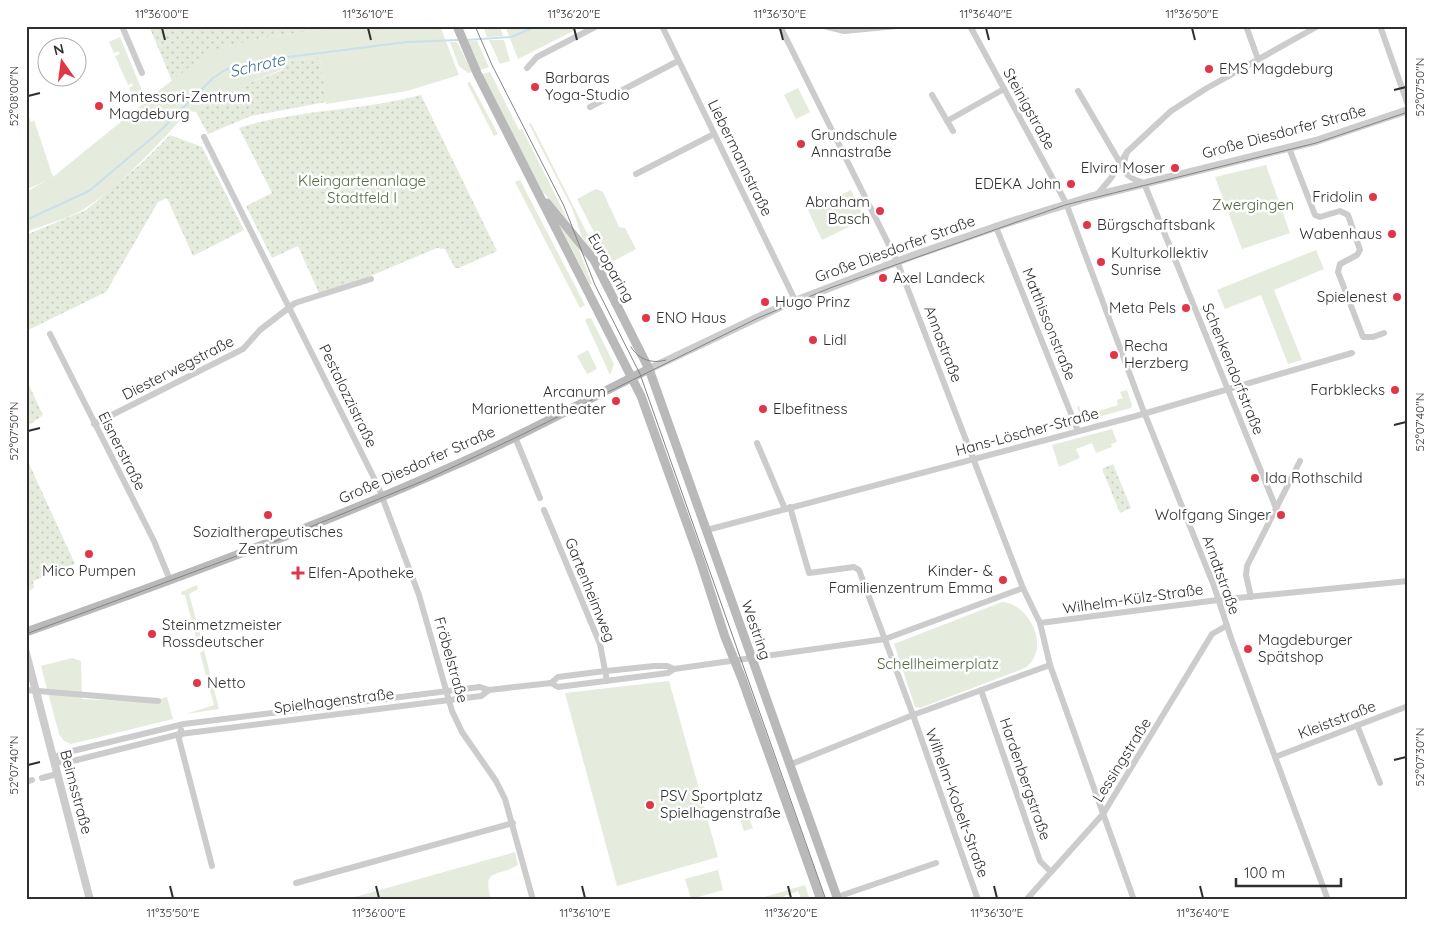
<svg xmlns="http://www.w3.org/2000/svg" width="1434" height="926" font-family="Quicksand,sans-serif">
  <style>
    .green { fill: #e5ebdd }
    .garden { fill: url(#garden-dots) }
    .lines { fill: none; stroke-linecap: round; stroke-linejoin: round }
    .stream { stroke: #c9dfeb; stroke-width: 2 }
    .minor { stroke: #ccc; stroke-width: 6 }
    .tertiary { stroke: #ccc; stroke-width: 8 }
    .secondary { stroke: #b9b9b9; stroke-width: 9 }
    .tram { stroke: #848484; stroke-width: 1 }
    .ticks { fill: none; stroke: #2f2f2f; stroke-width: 2 }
    .poi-dot { fill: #e03648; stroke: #fff; stroke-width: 2 }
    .labels { text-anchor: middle; stroke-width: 5; stroke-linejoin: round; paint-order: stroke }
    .poi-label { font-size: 15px; fill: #2f2f2f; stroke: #fff; text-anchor: start }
    .street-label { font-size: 15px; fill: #2f2f2f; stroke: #fff }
    .park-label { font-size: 15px; fill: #53693d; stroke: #fff }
    .water-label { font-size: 16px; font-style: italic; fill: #3f728e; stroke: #fff }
    .neatline { fill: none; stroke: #2f2f2f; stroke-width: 2 }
    .ticks-label { font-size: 12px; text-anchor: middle; fill: #2f2f2f }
  </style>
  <defs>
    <pattern id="garden-dots" width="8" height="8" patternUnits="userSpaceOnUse" patternTransform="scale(1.25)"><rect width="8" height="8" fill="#e5ebdd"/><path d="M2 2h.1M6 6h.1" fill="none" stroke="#c5cabe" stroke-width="1.8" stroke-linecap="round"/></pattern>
  </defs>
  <rect width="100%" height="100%" fill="#fff"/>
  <g class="green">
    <path d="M346,26H440L459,75L407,91L326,104L320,58L282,61L283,69L242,86L196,112L189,111C157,145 126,181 87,207C70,219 45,224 26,232V192L47,180L26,190V111L31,122L34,120L53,177L208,51L256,39Z"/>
    <polygon points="483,26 500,26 503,36 487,37"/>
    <polygon points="505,26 583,26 518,59"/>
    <polygon points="120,37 144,95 134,100 129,88 133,86 132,83 128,85 115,56 120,54 118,51 114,53 109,42"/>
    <polygon points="489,40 504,40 510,61 500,64"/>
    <polygon points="468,41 477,41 489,67 480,70"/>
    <polygon points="450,42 457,42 472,72 468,73 459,66"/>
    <polygon points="490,72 519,130 522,129 568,220 542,191 482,74"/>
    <polygon points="470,82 498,134 494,136 467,83"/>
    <polygon points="798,88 810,112 796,119 784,95"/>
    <polygon points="531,123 622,302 594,253 582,237 572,208 529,124"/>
    <polygon points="1266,165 1290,233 1242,249 1215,177"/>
    <polygon points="520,180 585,305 580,308 515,182"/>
    <polygon points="596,189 603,192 619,227 625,228 636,249 610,263 577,199"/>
    <polygon points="851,190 865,219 822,240 808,210"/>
    <polygon points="558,222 575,239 592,284 590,285"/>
    <polygon points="1316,250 1324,269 1274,290 1302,360 1288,364 1261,295 1225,309 1217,290"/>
    <polygon points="588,318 591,318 614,364 610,375 585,320"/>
    <polygon points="588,350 597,369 587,374 577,356"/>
    <polygon points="1127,390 1132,405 1131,408 1083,421 1077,407 1079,406 1083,416 1118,405 1117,400 1123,398 1120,392"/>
    <polygon points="1112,429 1117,442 1111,444 1112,447 1096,453 1092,443 1076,449 1080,458 1059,467 1052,445"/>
    <polygon points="197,585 198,589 189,594 204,648 199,649 185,595 182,595 181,592"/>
    <path d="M1002,602C1031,604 1051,650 1025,668L920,708L915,707L894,644Z"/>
    <polygon points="204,650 219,709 186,714 214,705 200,653"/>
    <polygon points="72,658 81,661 82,699 150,702 167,697 173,719 71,744 64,741 59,734 41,666"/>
    <polygon points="669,681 718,857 617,886 565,693"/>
    <polygon points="746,811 753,828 744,831 738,814"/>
    <path d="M515,852L518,865C497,878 482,867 491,900H344Z"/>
    <polygon points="718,870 723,890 691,899 685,879"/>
    <polygon points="805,885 810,900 802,900 798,891 777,899 754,900"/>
  </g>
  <g class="garden">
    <polygon points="149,26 346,26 256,39 209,51 172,81"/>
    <polygon points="320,58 326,102 251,116 208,134 196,112 242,86 283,70 282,61"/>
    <path d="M421,95L497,251L459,268H455L445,249L437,248L368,277L319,293L298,246L272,258L246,206L272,193L239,128C298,109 362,111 421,95Z"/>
    <polygon points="170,135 202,147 244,230 193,256 167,198 158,202 106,292 26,331 26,235 86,210 143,162"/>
    <polygon points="26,379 43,415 26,427"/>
    <polygon points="26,457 75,564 33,581 34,588 26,592"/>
    <polygon points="1113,464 1131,508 1120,513 1102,469"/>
  </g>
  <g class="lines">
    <g class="stream">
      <polyline points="466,40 511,37 537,26"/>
      <polyline points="26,220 89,191 159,132 213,78 227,69 265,60 407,42 458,40"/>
    </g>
    <g class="minor">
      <polyline points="122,26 142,73"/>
      <polyline points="662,26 795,300"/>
      <polyline points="780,26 897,261 1023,588 1040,623 1050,665 1134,900"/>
      <polyline points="824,26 844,31 897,26"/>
      <polyline points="970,26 1066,203 1142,407 1214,586 1231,638 1328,900"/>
      <polyline points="1246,26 1258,59"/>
      <polyline points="1380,26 1408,105"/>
      <polyline points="527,68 537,57 597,26"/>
      <polyline points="1078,91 1119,161"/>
      <polyline points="932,95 953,131"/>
      <polyline points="590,107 678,61"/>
      <polyline points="947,121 1004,89"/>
      <polyline points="204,137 378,486 419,595 452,711 462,732 496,781 505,799 533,900"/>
      <polyline points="1289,148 1315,215 1320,217 1340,211 1348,215 1360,250 1357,255 1340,264 1338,272 1363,337 1373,337 1384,333"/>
      <path d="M1127,152C1120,172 1125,177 1144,183L1276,508"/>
      <polyline points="636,174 714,134"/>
      <polyline points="1096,196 1111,178 1127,152 1171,111 1207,88 1318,26"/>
      <polyline points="996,227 1078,431"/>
      <polyline points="50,334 154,541 170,580"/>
      <polyline points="94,424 243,349 260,330 295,303 371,279"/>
      <polyline points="515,437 540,498"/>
      <polyline points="757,443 785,509"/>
      <polyline points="790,507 809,573 854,567 859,570 913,715 1050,665"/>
      <polyline points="544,510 600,644 607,681"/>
      <polyline points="707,530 1136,416 1352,353"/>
      <polyline points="1251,597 1246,575 1247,566 1300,461"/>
      <polyline points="1040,623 1218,600 1408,581"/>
      <polyline points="551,683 558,677 597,672 654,666 667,666 674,669"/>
      <polyline points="26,690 158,701"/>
      <polyline points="981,690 1040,861 1051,872"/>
      <polyline points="1357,725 1380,783"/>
      <polyline points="181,730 179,739 212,866"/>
      <polyline points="1275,757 1408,706"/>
      <polyline points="54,761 60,754 184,724 480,687 489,690 551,683 558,687 668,673 674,669 885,639 1023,588"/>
      <polyline points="54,761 65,763 180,734 481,696 489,690"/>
      <polyline points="789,765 913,715 978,900"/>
      <polyline points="42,778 57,774"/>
      <polyline points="26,782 32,780"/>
      <polyline points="296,883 513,823"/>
      <polyline points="837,897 936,863"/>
      <polyline points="1026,900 1103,814 1212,634 1226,626"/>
    </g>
    <g class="tertiary">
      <polyline points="649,369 782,306 912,256 1007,223 1090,197 1316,141 1408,110"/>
      <polyline points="26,653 90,900"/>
    </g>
    <g class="secondary">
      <polyline points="457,26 477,73 641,396 700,560 725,637 742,679 821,900"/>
      <polyline points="547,203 594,260 649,369 838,900"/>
      <path d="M26,632C170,581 314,528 453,466C520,437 584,401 649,369"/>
    </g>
    <g class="tram">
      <polyline points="475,26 492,65 564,206 595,285 640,374 826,900"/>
      <path d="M631,347C639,360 652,364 666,360"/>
      <polyline points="26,634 261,547 423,481 515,438 758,318 830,288 1065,205 1316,143 1408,112"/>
    </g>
  </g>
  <path class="ticks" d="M162,28L165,40M368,28L371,40M574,28L577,40M780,28L783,40M986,28L989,40M1192,28L1195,40M1394,90L1406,87M28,96L40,93M1394,425L1406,422M28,431L40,428M1394,760L1406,757M28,765L40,762M170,886L173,898M376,886L379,898M582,886L585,898M788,886L791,898M994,886L997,898M1200,886L1203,898"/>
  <g class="poi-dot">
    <circle cx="1209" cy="69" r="5"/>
    <circle cx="535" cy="87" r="5"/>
    <circle cx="99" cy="106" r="5"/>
    <circle cx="801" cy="144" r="5"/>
    <circle cx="1175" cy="168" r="5"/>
    <circle cx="1071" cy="184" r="5"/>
    <circle cx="1373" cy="197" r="5"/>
    <circle cx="880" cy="211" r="5"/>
    <circle cx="1087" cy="225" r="5"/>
    <circle cx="1392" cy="234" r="5"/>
    <circle cx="1101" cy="262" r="5"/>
    <circle cx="883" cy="278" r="5"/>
    <circle cx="1397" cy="297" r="5"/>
    <circle cx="765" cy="302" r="5"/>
    <circle cx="1186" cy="308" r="5"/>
    <circle cx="646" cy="318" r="5"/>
    <circle cx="813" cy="340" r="5"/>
    <circle cx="1114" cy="355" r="5"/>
    <circle cx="1395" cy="390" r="5"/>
    <circle cx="616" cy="401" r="5"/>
    <circle cx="763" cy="409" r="5"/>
    <circle cx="1255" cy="478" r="5"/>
    <circle cx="268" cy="515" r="5"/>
    <circle cx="1281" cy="515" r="5"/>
    <circle cx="89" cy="554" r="5"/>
    <path d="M295.5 565.5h5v5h5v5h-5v5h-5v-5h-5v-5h5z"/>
    <circle cx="1003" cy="580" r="5"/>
    <circle cx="152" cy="634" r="5"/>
    <circle cx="1248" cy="649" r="5"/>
    <circle cx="197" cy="683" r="5"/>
    <circle cx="650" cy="805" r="5"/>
  </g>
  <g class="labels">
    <g class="poi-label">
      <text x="1219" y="74">EMS Magdeburg</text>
      <text x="545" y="83">Barbaras<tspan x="545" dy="17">Yoga-Studio</tspan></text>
      <text x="109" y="102">Montessori-Zentrum<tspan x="109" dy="17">Magdeburg</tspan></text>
      <text x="811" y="140">Grundschule<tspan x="811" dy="17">Annastraße</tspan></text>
      <text x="1165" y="173" text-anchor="end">Elvira Moser</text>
      <text x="1061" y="189" text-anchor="end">EDEKA John</text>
      <text x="1363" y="202" text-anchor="end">Fridolin</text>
      <text x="870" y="207" text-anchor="end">Abraham<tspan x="870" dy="17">Basch</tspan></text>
      <text x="1097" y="230">Bürgschaftsbank</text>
      <text x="1382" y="239" text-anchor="end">Wabenhaus</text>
      <text x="1111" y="258">Kulturkollektiv<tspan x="1111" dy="17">Sunrise</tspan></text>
      <text x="893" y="283">Axel Landeck</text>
      <text x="1387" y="302" text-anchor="end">Spielenest</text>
      <text x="775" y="307">Hugo Prinz</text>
      <text x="1176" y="313" text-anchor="end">Meta Pels</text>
      <text x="656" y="323">ENO Haus</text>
      <text x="823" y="345">Lidl</text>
      <text x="1124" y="351">Recha<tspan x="1124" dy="17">Herzberg</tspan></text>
      <text x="1385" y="395" text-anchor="end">Farbklecks</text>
      <text x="606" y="397" text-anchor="end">Arcanum<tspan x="606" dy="17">Marionettentheater</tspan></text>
      <text x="773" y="414">Elbefitness</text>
      <text x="1265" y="483">Ida Rothschild</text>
      <text x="1271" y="520" text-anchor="end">Wolfgang Singer</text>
      <text x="268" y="537" text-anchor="middle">Sozialtherapeutisches<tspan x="268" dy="17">Zentrum</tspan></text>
      <text x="89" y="576" text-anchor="middle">Mico Pumpen</text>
      <text x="993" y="576" text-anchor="end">Kinder- &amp;<tspan x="993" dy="17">Familienzentrum Emma</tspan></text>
      <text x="308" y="578">Elfen-Apotheke</text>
      <text x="162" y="630">Steinmetzmeister<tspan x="162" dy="17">Rossdeutscher</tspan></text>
      <text x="1258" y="645">Magdeburger<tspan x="1258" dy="17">Spätshop</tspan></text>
      <text x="207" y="688">Netto</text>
      <text x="660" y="801">PSV Sportplatz<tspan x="660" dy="17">Spielhagenstraße</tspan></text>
    </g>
    <g class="street-label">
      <text transform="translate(1029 109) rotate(61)" y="5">Steinigstraße</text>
      <text transform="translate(1284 132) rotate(-15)" y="5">Große Diesdorfer Straße</text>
      <text transform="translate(740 158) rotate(64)" y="5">Liebermannstraße</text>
      <text transform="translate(895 249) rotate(-20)" y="5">Große Diesdorfer Straße</text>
      <text transform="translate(611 268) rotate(60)" y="5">Europaring</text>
      <text transform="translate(1049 324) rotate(68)" y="5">Matthissonstraße</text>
      <text transform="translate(943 344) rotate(69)" y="5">Annastraße</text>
      <text transform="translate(178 368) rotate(-27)" y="5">Diesterwegstraße</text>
      <text transform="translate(1233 369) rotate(68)" y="5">Schenkendorfstraße</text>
      <text transform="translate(348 396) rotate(64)" y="5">Pestalozzistraße</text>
      <text transform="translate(1027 432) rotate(-15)" y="5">Hans-Löscher-Straße</text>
      <text transform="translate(122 451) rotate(63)" y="5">Eisnerstraße</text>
      <text transform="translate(417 465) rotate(-24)" y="5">Große Diesdorfer Straße</text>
      <text transform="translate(1221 575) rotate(70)" y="5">Arndtstraße</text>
      <text transform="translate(590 590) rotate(68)" y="5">Gartenheimweg</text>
      <text transform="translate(1133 599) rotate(-8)" y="5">Wilhelm-Külz-Straße</text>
      <text transform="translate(756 630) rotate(71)" y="5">Westring</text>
      <text transform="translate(451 660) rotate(74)" y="5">Fröbelstraße</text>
      <text transform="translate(334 701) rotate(-7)" y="5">Spielhagenstraße</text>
      <text transform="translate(1337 720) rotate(-21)" y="5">Kleiststraße</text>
      <text transform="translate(1122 760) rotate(-58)" y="5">Lessingstraße</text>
      <text transform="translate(1025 779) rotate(71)" y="5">Hardenbergstraße</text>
      <text transform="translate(76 792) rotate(75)" y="5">Beimsstraße</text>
      <text transform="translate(957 803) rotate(70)" y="5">Wilhelm-Kobelt-Straße</text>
    </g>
    <g class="park-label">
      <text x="362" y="186">Kleingartenanlage<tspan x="362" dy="17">Stadtfeld I</tspan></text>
      <text x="1253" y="210">Zwergingen</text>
      <text x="938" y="669">Schellheimerplatz</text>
    </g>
    <g class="water-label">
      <text transform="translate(257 65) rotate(-13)" y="6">Schrote</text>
    </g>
  </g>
  <rect width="1434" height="926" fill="none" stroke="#ffffff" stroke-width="55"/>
  <g transform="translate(62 62) rotate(346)"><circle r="24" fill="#ffffff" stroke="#acacac"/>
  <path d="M0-4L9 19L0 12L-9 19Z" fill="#e03648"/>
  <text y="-8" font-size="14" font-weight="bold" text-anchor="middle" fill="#2f2f2f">N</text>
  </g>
  <path d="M1236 878v8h105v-8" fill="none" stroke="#2f2f2f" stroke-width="2.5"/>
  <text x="1244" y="878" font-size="15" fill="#2f2f2f" stroke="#ffffff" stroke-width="4" paint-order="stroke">100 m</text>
  <rect x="28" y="28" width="1378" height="870" class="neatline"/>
  <g class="ticks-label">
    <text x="162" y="18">11°36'00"E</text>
    <text x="368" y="18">11°36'10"E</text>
    <text x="574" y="18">11°36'20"E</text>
    <text x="780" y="18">11°36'30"E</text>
    <text x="986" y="18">11°36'40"E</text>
    <text x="1192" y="18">11°36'50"E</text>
    <text transform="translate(1420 87) rotate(-90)" y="4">52°07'50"N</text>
    <text transform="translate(14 96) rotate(-90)" y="4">52°08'00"N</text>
    <text transform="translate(1420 422) rotate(-90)" y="4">52°07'40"N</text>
    <text transform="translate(14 431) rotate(-90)" y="4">52°07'50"N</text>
    <text transform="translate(1420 757) rotate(-90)" y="4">52°07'30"N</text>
    <text transform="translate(14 765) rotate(-90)" y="4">52°07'40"N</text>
    <text x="173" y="917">11°35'50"E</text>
    <text x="379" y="917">11°36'00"E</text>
    <text x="585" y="917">11°36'10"E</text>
    <text x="791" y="917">11°36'20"E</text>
    <text x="997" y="917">11°36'30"E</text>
    <text x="1203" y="917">11°36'40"E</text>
  </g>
</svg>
